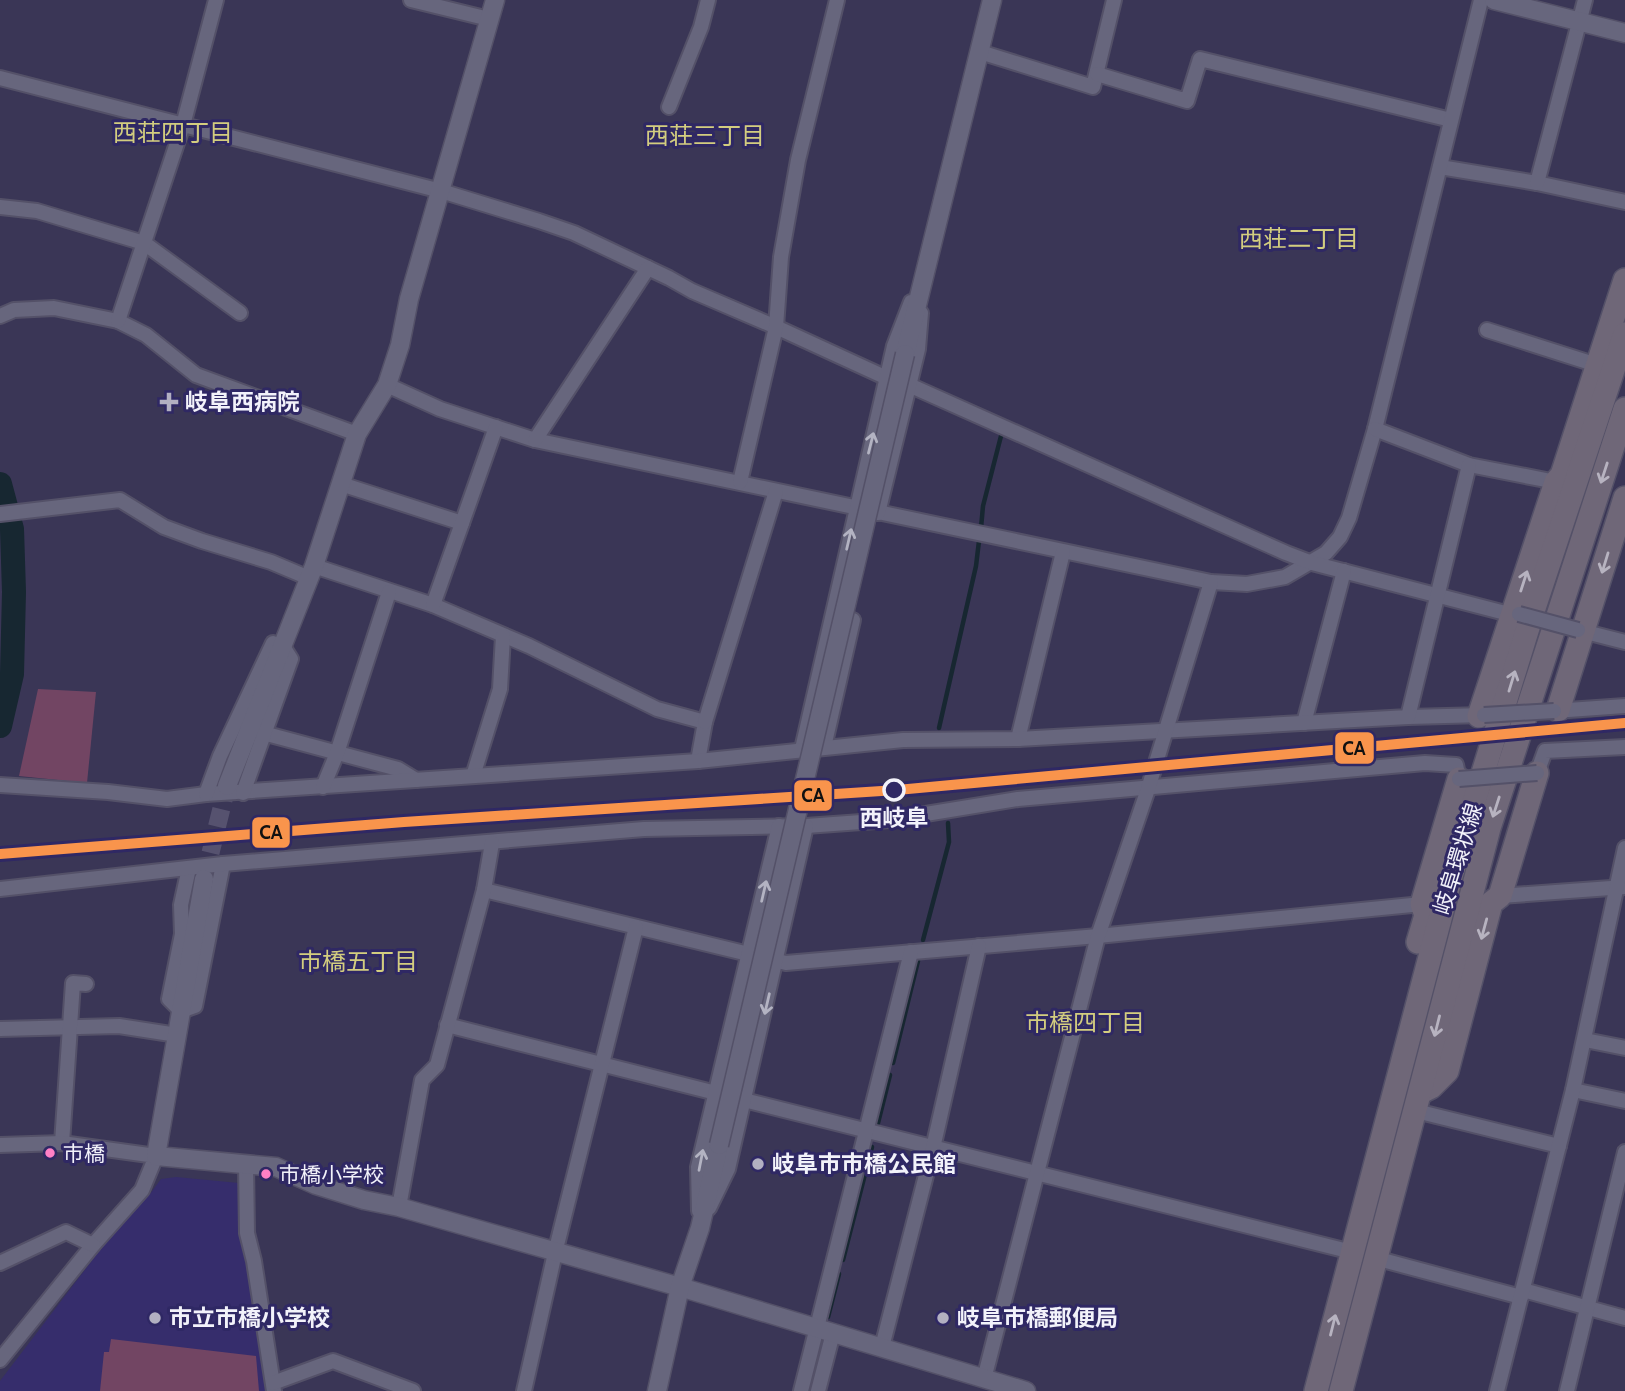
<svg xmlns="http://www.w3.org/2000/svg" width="1625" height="1391" font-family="Cabin,'Noto Sans JP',sans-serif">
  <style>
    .built { fill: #362d6c }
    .green { fill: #724563 }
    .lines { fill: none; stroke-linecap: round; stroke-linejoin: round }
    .stream { stroke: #172731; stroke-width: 4.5 }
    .river { stroke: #172731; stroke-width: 24 }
    .tertiary-tunnel { stroke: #56526f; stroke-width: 18; stroke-dasharray: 18 9; stroke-linecap: butt }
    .minor-casing { stroke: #545168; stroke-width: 18 }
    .tertiary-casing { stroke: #545168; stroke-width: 21 }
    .primary-casing { stroke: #545168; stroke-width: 26 }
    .minor { stroke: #67667d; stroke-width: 14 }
    .tertiary { stroke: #67667d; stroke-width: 18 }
    .primary { stroke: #6f6778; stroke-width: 23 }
    .minor-bridge-casing { stroke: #545168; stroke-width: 18; stroke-linecap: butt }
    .tertiary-bridge-casing { stroke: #545168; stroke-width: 21; stroke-linecap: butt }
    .minor-bridge { stroke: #67667d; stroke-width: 14 }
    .tertiary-bridge { stroke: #67667d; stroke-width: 18 }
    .rail-1-casing { stroke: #2f2864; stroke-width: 16 }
    .rail-1 { stroke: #f9944c; stroke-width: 10 }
    .oneway { stroke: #b3b3c2 }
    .oneway2 { stroke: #b7b3c0 }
    .poi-dot { fill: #b2b0c1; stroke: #2f2864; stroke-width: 2.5 }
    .stop-dot { fill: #2f2864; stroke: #f2f2fa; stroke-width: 3.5 }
    .bus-dot { fill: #ff80c5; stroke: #2f2864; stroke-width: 2.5 }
    .labels { text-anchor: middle; stroke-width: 6; stroke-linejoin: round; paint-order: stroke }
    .bus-label { font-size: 21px; fill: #f2f2fa; stroke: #2f2864; text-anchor: start }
    .poi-label { font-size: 23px; font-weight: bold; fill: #f2f2fa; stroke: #2f2864; text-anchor: start }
    .stop-label { font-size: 23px; font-weight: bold; fill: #f2f2fa; stroke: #2f2864 }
    .street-label { font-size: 23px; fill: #f2f2fa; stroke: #2f2864 }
    .neighbourhood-label { font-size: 24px; fill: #d3cd7f; stroke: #2f2864 }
    .line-badge { stroke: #2f2864; stroke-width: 2.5 }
    .pale-badge-label { font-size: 19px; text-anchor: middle; font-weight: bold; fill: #111 }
  </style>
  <rect width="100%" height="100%" fill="#3a3656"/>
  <polygon class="built" points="176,1177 239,1183 244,1188 272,1391 0,1391 0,1381 126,1216 150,1194 161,1179"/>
  <g class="green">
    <polygon points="38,689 96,692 87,783 19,776"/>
    <polygon points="111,1339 256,1356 259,1391 100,1391 104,1352 109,1352"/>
  </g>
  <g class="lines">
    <g class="stream">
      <polyline points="981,528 983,506 1001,436"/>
      <polyline points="939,728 976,566 979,541"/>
      <polyline points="923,940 949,842 948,823"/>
      <polyline points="893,1063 918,961"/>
      <polyline points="878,1123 890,1075"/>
      <polyline points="843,1260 872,1147"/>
      <polyline points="828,1317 839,1274"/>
      <polyline points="810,1391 821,1345"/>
    </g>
    <polyline class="river" points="0,484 12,529 14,592 12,674 0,726"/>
    <polyline class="tertiary-tunnel" points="204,879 227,786"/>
    <defs>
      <g id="minor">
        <polyline points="411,0 489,19"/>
        <polyline points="980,52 1093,87 1114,0"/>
        <polyline points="1097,74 1187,101 1200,59 1451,120"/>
        <polyline points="0,78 441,191 539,221 574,233 669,278 692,291 776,327 887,378"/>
        <polyline points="669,107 701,27 708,0"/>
        <polyline points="1440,167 1537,183 1625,202"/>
        <polyline points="1537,183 1585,0"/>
        <polyline points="0,207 37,211 144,243 240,313"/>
        <polyline points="0,316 14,310 54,308 118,321 146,335 196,375 357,434"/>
        <polyline points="118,321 183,125 216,0"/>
        <polyline points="1487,330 1597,365"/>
        <polyline points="387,385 440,409 535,440 1211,582 1247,584 1285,577 1326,553 1340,537 1349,518 1375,429 1481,0"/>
        <polyline points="909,385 1286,553 1312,563 1513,615 1518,615"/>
        <polyline points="1375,429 1469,465 1556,482"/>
        <polyline points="535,440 648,268"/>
        <polyline points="740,482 776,327 781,257 798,160 837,0"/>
        <polyline points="341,484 462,523"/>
        <polyline points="878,513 918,349 921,313"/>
        <polyline points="0,514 120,500 164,527 202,541 271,562 309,578"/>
        <polyline points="314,566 433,605 529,646 657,709 705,722 698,761"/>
        <polyline points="433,605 496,427"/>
        <polyline points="1578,630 1625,642"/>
        <polyline points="1554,711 1625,706"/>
        <polyline points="1408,717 1484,715"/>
        <polyline points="705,722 776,491"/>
        <polyline points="1304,723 1344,571"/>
        <polyline points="263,733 398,769 416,780"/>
        <polyline points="1018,739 1063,552"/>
        <polyline points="824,747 853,620"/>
        <polyline points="802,749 894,346 911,302"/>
        <polyline points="1537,773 1545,751 1625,747"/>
        <polyline points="473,776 500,689 503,636"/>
        <polyline points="0,785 108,792 167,799 206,794 698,761 903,740 1018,739 1408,717 1469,465"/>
        <polyline points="323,787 337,753 389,592"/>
        <polyline points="206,794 220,756 273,643 284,648 291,659 243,793"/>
        <polyline points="189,868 181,905 182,934 169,999 181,1011 195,1006 223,864"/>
        <polyline points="0,889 223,864 644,829 806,826 889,820 1018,799 1425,763 1456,765 1459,779"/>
        <polyline points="484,890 786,963 1098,936 1422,904"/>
        <polyline points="1500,896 1625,887"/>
        <polyline points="447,1025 716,1093"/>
        <polyline points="0,1029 119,1026 177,1035"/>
        <polyline points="1585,1040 1625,1048"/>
        <polyline points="1573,1090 1625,1101"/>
        <polyline points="744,1100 1352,1252"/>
        <polyline points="1416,1111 1559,1146"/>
        <polyline points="62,1143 73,983 86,984"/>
        <polyline points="0,1145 62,1143 156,1156 142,1190 93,1245 0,1360"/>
        <polyline points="246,1164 247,1233 254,1261 274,1391"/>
        <polyline points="399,1207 422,1080 437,1065 484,890 492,843"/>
        <polyline points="709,1208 728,1169 806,826"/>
        <polyline points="699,1211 698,1167 779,826"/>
        <polyline points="1375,1258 1521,1297"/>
        <polyline points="0,1263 66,1232 93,1245"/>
        <polyline points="1523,1290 1625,1318"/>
        <polyline points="882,1347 933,1148 979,946"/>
        <polyline points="984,1379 1098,936 1148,789 1211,582"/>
        <polyline points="273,1383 333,1361 413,1391"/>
        <polyline points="524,1391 555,1253 636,927"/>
        <polyline points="801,1391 911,952"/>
        <polyline points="818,1391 833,1333"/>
        <polyline points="1497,1391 1573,1090 1625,848"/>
        <polyline points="1567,1391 1625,1152"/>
      </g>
      <g id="tertiary">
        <polyline points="1494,0 1625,33"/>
        <polyline points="905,354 992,0"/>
        <polyline points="227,786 314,566 357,434 387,385 400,345 409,299 495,0"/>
        <polyline points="204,879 156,1156 276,1167 316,1185 364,1200 399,1207 680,1287 1026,1391"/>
        <polyline points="657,1391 680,1287 700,1228 719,1145"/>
      </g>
      <g id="primary">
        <polyline points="1558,710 1625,498"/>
        <polyline points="1479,716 1556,482 1562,475 1625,280"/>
        <polyline points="1418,942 1426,915 1422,904 1459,779"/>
        <polyline points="1421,1092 1431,1087 1447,1071 1491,903 1500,896 1537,773"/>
        <polyline points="1316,1391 1452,873 1535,605 1625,334"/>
        <polyline points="1341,1391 1489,828 1625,409"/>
      </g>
    </defs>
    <use href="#minor" class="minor-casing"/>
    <use href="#tertiary" class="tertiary-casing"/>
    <use href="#primary" class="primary-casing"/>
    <use href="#minor" class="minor"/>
    <use href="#tertiary" class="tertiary"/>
    <use href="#primary" class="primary"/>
    <defs>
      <g id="minor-bridge">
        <polyline points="1519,614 1578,630"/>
        <polyline points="1484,715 1554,711"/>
        <polyline points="1459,779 1537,773"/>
      </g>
      <polyline id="tertiary-bridge" points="719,1145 905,354"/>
    </defs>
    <use href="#minor-bridge" class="minor-bridge-casing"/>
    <use href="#tertiary-bridge" class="tertiary-bridge-casing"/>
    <use href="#minor-bridge" class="minor-bridge"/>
    <use href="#tertiary-bridge" class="tertiary-bridge"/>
    <defs>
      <polyline id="rail-1" points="0,854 404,822 897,790 1625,723"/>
    </defs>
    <use href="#rail-1" class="rail-1-casing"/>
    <use href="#rail-1" class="rail-1"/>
  </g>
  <defs><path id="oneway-shaft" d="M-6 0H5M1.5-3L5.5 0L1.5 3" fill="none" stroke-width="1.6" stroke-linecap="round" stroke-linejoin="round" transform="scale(1.75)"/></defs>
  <g class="oneway">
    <use href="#oneway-shaft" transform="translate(871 443) rotate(-76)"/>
    <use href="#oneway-shaft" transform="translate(849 539) rotate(-77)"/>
    <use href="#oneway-shaft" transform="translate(764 891) rotate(-77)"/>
    <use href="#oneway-shaft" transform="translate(767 1004) rotate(103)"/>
    <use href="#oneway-shaft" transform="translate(701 1160) rotate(-79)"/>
  </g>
  <g class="oneway2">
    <use href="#oneway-shaft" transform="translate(1604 473) rotate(108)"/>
    <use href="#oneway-shaft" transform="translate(1605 563) rotate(107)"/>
    <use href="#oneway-shaft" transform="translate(1524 581) rotate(-72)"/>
    <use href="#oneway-shaft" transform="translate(1512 681) rotate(-73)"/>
    <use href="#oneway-shaft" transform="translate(1496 807) rotate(108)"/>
    <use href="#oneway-shaft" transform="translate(1484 929) rotate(105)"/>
    <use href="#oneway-shaft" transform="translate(1437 1026) rotate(104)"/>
    <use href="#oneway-shaft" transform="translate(1333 1325) rotate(-76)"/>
  </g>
  <g class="poi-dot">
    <path d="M165.5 391.5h7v7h7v7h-7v7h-7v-7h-7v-7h7z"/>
    <circle cx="758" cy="1164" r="7"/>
    <circle cx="155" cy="1318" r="7"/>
    <circle cx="943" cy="1318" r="7"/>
  </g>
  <circle class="stop-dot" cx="894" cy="790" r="10"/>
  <g class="bus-dot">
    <circle cx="50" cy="1153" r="6"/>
    <circle cx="266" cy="1174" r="6"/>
  </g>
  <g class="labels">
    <g class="bus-label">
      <text x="63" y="1161">市橋</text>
      <text x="279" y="1182">市橋小学校</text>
    </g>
    <g class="poi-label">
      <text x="185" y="410">岐阜西病院</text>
      <text x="772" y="1172">岐阜市市橋公民館</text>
      <text x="169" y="1326">市立市橋小学校</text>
      <text x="957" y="1326">岐阜市橋郵便局</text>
    </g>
    <g class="stop-label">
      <text x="894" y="826">西岐阜</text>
    </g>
    <g class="street-label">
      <text transform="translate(1458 859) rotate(-73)" y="8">岐阜環状線</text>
    </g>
    <g class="neighbourhood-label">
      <text x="173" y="141">西荘四丁目</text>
      <text x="705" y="144">西荘三丁目</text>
      <text x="1299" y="247">西荘二丁目</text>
      <text x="358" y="970">市橋五丁目</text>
      <text x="1085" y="1031">市橋四丁目</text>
    </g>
  </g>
  <g class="line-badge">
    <rect x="1334" y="731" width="41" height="34" rx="7" fill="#f9944c"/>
    <rect x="793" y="779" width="40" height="33" rx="7" fill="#f9944c"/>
    <rect x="251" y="816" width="40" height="33" rx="7" fill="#f9944c"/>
  </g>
  <g class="pale-badge-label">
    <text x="1354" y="755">CA</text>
    <text x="813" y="802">CA</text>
    <text x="271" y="839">CA</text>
  </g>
</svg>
